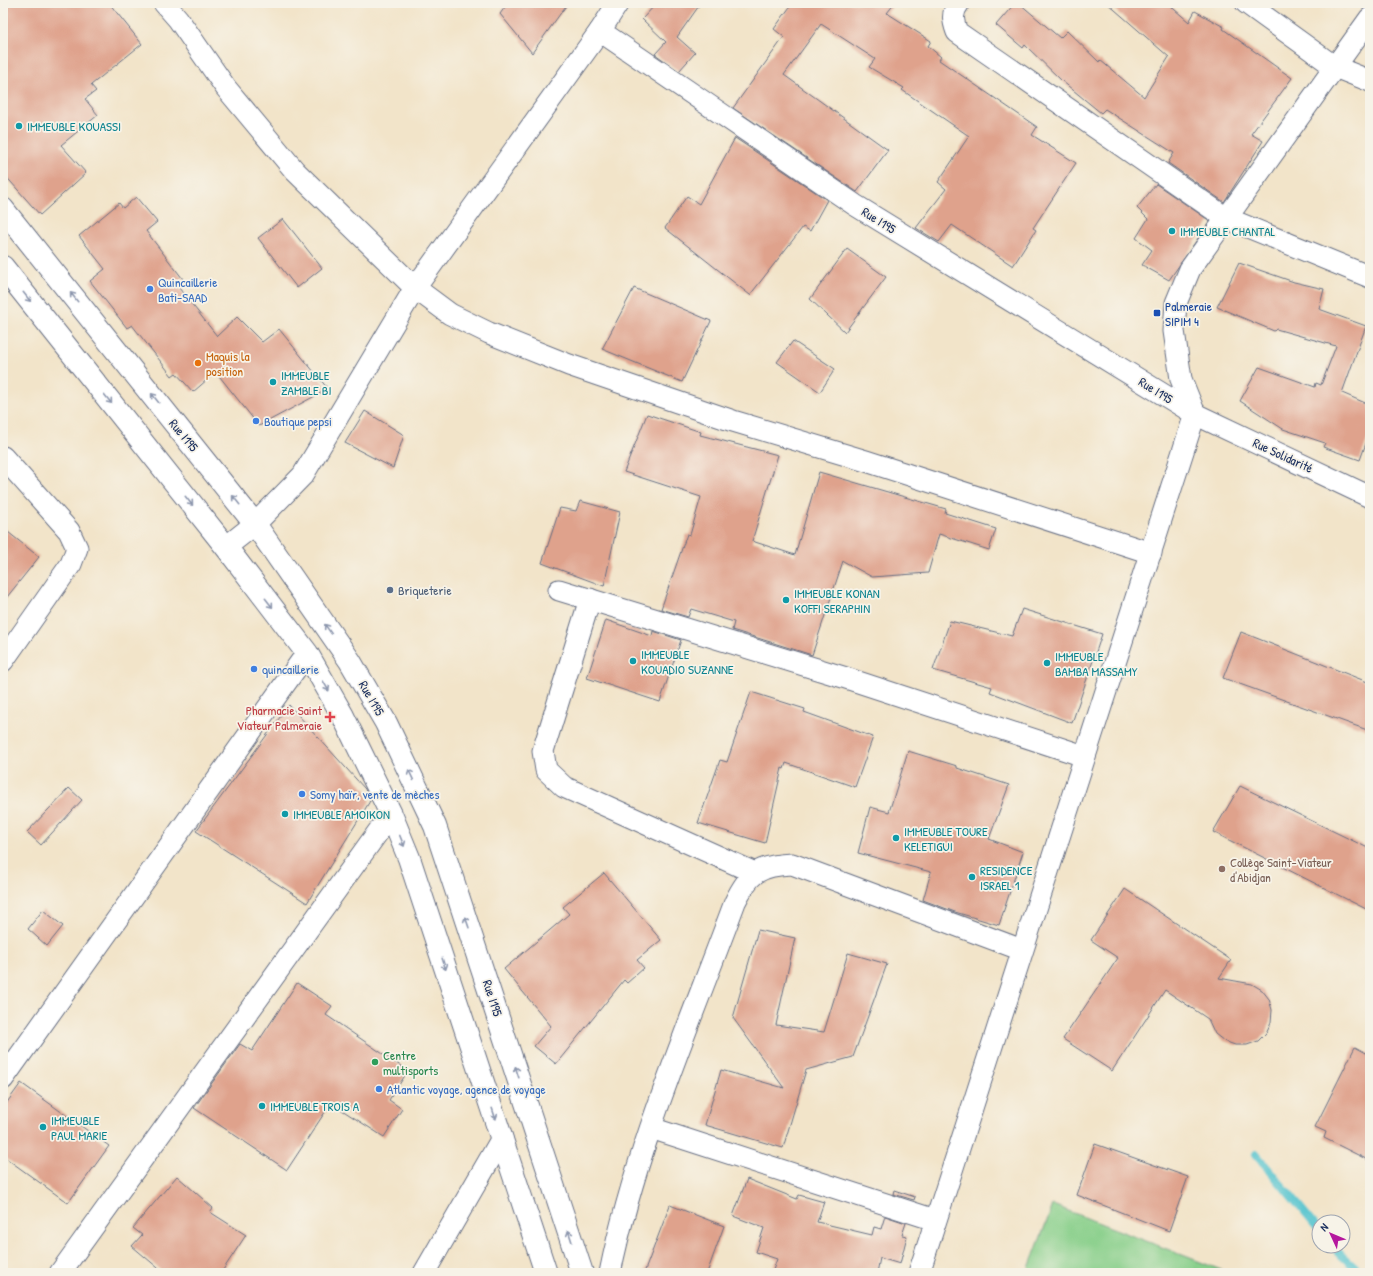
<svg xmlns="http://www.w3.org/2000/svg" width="1373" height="1276" font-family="'Patrick Hand',sans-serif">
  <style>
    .green { fill: #88cf8a; stroke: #527f74 }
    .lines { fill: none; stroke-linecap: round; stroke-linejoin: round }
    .stream { stroke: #58c5cf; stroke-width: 8 }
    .building { fill: #dfa28c }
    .street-casing { stroke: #666e83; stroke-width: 23 }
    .secondary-casing { stroke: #666e83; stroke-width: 24 }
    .street { stroke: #fff; stroke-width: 21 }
    .secondary { stroke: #fff; stroke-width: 22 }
    .oneway { stroke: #8d97ae }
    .culture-dot { fill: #0f9aa8; stroke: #f7f3e8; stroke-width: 1.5 }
    .shop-dot { fill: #3f7fe0; stroke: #f7f3e8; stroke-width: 1.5 }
    .transit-dot { fill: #1a4fb4; stroke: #f7f3e8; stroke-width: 1.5 }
    .food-dot { fill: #e8710a; stroke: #f7f3e8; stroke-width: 1.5 }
    .service-dot { fill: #5c6f8a; stroke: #f7f3e8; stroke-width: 1.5 }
    .health-dot { fill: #e0444e; stroke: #f7f3e8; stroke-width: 1.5 }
    .education-dot { fill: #8d6e63; stroke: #f7f3e8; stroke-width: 1.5 }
    .leisure-dot { fill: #2e9e5b; stroke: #f7f3e8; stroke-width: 1.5 }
    .labels { text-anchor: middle; stroke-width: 3.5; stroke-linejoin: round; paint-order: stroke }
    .culture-label { font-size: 13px; fill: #0d838f; stroke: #f7f3e8; text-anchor: start }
    .street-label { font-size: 13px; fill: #1b2f5e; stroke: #f7f3e8 }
    .shop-label { font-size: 13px; fill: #366cbe; stroke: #f7f3e8; text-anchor: start }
    .transit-label { font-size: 13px; fill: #164399; stroke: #f7f3e8; text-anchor: start }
    .food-label { font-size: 13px; fill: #c56008; stroke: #f7f3e8; text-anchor: start }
    .service-label { font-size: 13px; fill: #4e5e75; stroke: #f7f3e8; text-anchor: start }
    .health-label { font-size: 13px; fill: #be3a42; stroke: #f7f3e8; text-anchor: end }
    .education-label { font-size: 13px; fill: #785e54; stroke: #f7f3e8; text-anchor: start }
    .leisure-label { font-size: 13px; fill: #27864d; stroke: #f7f3e8; text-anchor: start }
  </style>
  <rect width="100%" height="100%" fill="#f7f3e8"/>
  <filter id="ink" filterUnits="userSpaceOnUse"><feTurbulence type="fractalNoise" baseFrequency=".025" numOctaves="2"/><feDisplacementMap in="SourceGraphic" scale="8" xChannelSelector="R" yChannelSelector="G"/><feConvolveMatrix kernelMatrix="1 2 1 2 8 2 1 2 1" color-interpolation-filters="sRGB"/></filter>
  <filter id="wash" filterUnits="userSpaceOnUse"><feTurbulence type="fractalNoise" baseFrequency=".012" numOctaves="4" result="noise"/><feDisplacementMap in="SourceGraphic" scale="16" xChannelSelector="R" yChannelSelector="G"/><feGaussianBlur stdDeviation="0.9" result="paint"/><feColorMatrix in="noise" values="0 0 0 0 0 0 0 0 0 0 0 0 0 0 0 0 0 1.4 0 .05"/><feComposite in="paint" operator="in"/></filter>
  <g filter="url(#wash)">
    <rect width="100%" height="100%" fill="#f2e4c9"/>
    <polygon class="green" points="1053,1205 1229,1273 1027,1273"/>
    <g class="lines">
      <g class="stream">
        <polyline points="1256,1154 1319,1230"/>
        <polyline points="1333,1246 1341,1255 1361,1273"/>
      </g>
    </g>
    <g id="blocks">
      <g class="building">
        <polygon points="3,3 109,3 142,44 91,85 96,91 85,99 98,115 61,145 86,173 40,215 3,173"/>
        <polygon points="508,3 568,3 532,53 500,14"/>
        <polygon points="657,3 701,3 677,37 695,53 679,71 655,54 666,42 642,19"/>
        <polygon points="790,3 895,3 887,13 931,41 928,46 941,57 939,60 1037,127 1032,135 1076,163 1033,228 1036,230 1013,266 952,225 939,242 916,228 946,189 938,182 969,136 902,90 904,88 869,67 875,59 821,24 784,75 888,150 857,192 733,108 784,37 774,29 792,4"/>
        <polygon points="1015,3 1019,3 1060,38 1067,31 1099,62 1100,60 1144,97 1169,57 1107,3 1167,3 1189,22 1195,11 1224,27 1223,29 1292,78 1251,134 1263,141 1224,202 1168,163 1174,153 1105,109 1101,113 1062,81 1025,45 1023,48 996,25"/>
        <polygon points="735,138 827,200 810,231 803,227 750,295 665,228 687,196 699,204"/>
        <polygon points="1156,184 1210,221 1169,280 1142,265 1152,250 1136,238 1148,219 1137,208"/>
        <polygon points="136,197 157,222 146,231 186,283 179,288 217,336 237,317 262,342 279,329 328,389 259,426 216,372 193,392 176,373 172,376 132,325 127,328 90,281 105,269 79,236 119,203 123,208"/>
        <polygon points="283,219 322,268 297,288 258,238"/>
        <polygon points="847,249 886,277 845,332 810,299"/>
        <polygon points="1239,263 1294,282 1324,289 1319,309 1366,326 1342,393 1370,405 1370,432 1360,460 1323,447 1325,443 1283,429 1240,401 1259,367 1315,387 1316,383 1321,385 1336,346 1276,329 1274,331 1217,307"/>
        <polygon points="634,288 711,321 682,382 602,349"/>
        <polygon points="793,341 835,369 820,392 777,362"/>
        <polygon points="365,411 404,435 393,468 345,443"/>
        <polygon points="647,414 701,432 700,435 778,455 752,541 795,555 819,472 946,509 945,513 996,529 989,550 939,534 928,573 872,577 843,561 812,655 732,630 734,622 691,609 688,617 661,609 687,534 690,535 701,497 624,472"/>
        <polygon points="580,501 620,512 604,586 542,563 560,508 576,511"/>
        <polygon points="3,528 39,557 3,602"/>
        <polygon points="1022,609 1102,634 1072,723 990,692 992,687 933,670 950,621 1012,636"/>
        <polygon points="606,620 652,636 653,631 681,640 660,702 587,678"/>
        <polygon points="1241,632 1370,683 1370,731 1223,678"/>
        <polygon points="751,692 805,709 804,712 873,737 855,787 786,763 784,769 782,768 765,843 698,823 720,760 727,762"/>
        <polygon points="289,705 365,789 370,801 307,903 196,831"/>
        <polygon points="908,751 957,766 957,768 1009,785 989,839 1023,852 999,925 955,912 923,900 931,872 858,853 870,807 889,812"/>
        <polygon points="1240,786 1370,849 1370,911 1213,832"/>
        <polygon points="69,788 82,800 41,845 27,832"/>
        <polygon points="604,873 661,940 637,960 644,968 627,983 624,980 556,1064 534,1046 551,1026 504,969 569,914 563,907"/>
        <polygon points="1125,889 1231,960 1219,978 1252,984 1262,990 1269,999 1272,1010 1271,1022 1266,1033 1258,1041 1247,1045 1235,1045 1224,1041 1215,1034 1208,1019 1165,990 1112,1071 1063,1039 1118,958 1091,940"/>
        <polygon points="43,910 63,926 47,946 28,929"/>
        <polygon points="758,930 795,938 776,1025 824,1032 848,953 887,964 853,1057 806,1070 783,1148 705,1125 721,1070 784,1088 733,1018"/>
        <polygon points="297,983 332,1006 326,1015 408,1071 389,1100 402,1109 384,1137 331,1103 287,1170 194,1108 240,1044 252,1051"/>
        <polygon points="1355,1047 1370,1055 1370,1161 1324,1138 1326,1132 1315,1127"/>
        <polygon points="21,1083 109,1146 68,1203 3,1156 3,1108"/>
        <polygon points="1095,1144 1188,1177 1169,1231 1077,1195"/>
        <polygon points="177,1176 213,1208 210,1212 246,1235 221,1273 164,1273 132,1246 142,1235 133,1228"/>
        <polygon points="747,1179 797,1199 799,1195 824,1202 817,1222 872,1235 874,1227 881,1229 885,1216 906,1223 902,1235 907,1236 900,1264 880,1258 877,1273 772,1273 777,1259 756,1252 764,1228 733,1216"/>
        <polygon points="894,1190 915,1197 914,1200 893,1194"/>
        <polygon points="670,1205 724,1226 707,1273 644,1273"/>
      </g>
    </g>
  </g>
  <g filter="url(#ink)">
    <use href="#blocks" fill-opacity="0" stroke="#666e83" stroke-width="1"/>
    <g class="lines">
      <defs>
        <g id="street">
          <polyline points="164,3 178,19 226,88 295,171 415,288 450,314 489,333 569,365 733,421 866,461 1151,553"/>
          <polyline points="618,3 600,31 855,205 1195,414 1370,497"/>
          <path d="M959,3C951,13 953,21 957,32L1226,218L1370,277"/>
          <polyline points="1246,3 1335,67 1370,81"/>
          <polyline points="3,457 69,531 77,548 71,564 3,661"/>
          <polyline points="226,547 255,524 303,475 415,288 600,31"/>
          <polyline points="559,590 843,677 1084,756"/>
          <polyline points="590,599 543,751 546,770 564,787 755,873"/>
          <polyline points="3,1079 307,653"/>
          <polyline points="651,1128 935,1220"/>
          <polyline points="60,1273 391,814"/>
          <polyline points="424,1273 502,1138"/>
          <path d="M610,1273C636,1146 690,1024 735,902C749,873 759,865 792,864L1022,950"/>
          <polyline points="919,1273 1195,414 1181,379 1174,331 1176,303 1190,269 1370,18"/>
        </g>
        <g id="secondary">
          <polyline points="3,209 255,524 350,661 386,723 435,826 582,1273"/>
          <polyline points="3,267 226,547 307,653 343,716 391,814 409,858 546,1273"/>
        </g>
      </defs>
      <use href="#street" class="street-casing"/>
      <use href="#secondary" class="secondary-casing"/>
      <use href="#street" class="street"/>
      <use href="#secondary" class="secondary"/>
    </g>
    <defs><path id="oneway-shaft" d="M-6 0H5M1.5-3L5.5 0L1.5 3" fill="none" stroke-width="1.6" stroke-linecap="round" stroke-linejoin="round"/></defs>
    <g class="oneway">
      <use href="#oneway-shaft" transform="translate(27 297) rotate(51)"/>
      <use href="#oneway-shaft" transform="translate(74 297) rotate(-129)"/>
      <use href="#oneway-shaft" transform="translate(155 398) rotate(-129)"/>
      <use href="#oneway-shaft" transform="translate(108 399) rotate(51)"/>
      <use href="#oneway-shaft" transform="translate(236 500) rotate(-129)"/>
      <use href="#oneway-shaft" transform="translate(189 501) rotate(51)"/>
      <use href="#oneway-shaft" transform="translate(269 603) rotate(52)"/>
      <use href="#oneway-shaft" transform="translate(328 629) rotate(-125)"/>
      <use href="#oneway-shaft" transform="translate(326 686) rotate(60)"/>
      <use href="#oneway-shaft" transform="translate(411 775) rotate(-115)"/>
      <use href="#oneway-shaft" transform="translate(402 841) rotate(68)"/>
      <use href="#oneway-shaft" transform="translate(467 922) rotate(-109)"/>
      <use href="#oneway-shaft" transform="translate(444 964) rotate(72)"/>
      <use href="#oneway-shaft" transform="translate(517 1072) rotate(-108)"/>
      <use href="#oneway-shaft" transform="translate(494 1114) rotate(72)"/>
      <use href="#oneway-shaft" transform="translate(570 1236) rotate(-108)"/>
    </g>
  </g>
  <g class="culture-dot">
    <circle cx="19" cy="126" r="4"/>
    <circle cx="1172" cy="231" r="4"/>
    <circle cx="273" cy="382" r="4"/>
    <circle cx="786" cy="600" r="4"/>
    <circle cx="633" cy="661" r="4"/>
    <circle cx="1047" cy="663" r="4"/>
    <circle cx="285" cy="814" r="4"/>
    <circle cx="896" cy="838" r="4"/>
    <circle cx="972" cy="877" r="4"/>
    <circle cx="262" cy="1106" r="4"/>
    <circle cx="43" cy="1127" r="4"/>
  </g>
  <g class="shop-dot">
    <circle cx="150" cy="289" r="4"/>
    <circle cx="256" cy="421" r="4"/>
    <circle cx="254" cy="669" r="4"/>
    <circle cx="302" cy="794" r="4"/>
    <circle cx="379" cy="1089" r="4"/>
  </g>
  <rect class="transit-dot" x="1153" y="309" width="8" height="8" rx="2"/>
  <circle class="food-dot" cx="198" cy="363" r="4"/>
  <circle class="service-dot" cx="390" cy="590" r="4"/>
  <path class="health-dot" d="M328 711h4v4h4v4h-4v4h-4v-4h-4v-4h4z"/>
  <circle class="education-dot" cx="1222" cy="869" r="4"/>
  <circle class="leisure-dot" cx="375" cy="1062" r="4"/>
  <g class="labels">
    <g class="culture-label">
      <text x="27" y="131">IMMEUBLE KOUASSI</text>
      <text x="1180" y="236">IMMEUBLE CHANTAL</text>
      <text x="281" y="380">IMMEUBLE<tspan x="281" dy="15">ZAMBLE BI</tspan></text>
      <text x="794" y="598">IMMEUBLE KONAN<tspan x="794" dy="15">KOFFI SERAPHIN</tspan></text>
      <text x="641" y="659">IMMEUBLE<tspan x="641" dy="15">KOUADIO SUZANNE</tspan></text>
      <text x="1055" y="661">IMMEUBLE<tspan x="1055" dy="15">BAMBA MASSAMY</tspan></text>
      <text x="293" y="819">IMMEUBLE AMOIKON</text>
      <text x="904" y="836">IMMEUBLE TOURE<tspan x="904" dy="15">KELETIGUI</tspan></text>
      <text x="980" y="875">RESIDENCE<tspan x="980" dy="15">ISRAEL 1</tspan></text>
      <text x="270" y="1111">IMMEUBLE TROIS A</text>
      <text x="51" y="1125">IMMEUBLE<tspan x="51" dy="15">PAUL MARIE</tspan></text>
    </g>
    <g class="street-label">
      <text transform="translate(879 220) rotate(32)" y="5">Rue I195</text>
      <text transform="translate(1156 390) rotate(32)" y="5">Rue I195</text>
      <text transform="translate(184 435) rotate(51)" y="5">Rue I195</text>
      <text transform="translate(1283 455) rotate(25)" y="5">Rue Solidarité</text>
      <text transform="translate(372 698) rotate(60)" y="5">Rue I195</text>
      <text transform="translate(493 998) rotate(72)" y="5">Rue I195</text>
    </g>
    <g class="shop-label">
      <text x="158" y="287">Quincaillerie<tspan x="158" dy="15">Bati-SAAD</tspan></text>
      <text x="264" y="426">Boutique pepsi</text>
      <text x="262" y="674">quincaillerie</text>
      <text x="310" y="799">Somy haïr, vente de mèches</text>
      <text x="387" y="1094">Atlantic voyage, agence de voyage</text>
    </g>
    <g class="transit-label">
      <text x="1165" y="311">Palmeraie<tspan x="1165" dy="15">SIPIM 4</tspan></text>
    </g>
    <g class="food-label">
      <text x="206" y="361">Maquis la<tspan x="206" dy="15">position</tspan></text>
    </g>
    <g class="service-label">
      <text x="398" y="595">Briqueterie</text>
    </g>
    <g class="health-label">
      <text x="322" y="715">Pharmacie Saint<tspan x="322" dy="15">Viateur Palmeraie</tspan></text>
    </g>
    <g class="education-label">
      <text x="1230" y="867">Collège Saint-Viateur<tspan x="1230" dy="15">d'Abidjan</tspan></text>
    </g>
    <g class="leisure-label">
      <text x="383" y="1060">Centre<tspan x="383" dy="15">multisports</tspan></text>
    </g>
  </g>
  <rect width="1373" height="1276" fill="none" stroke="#f7f3e8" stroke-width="16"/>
  <g transform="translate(1331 1234) rotate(314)"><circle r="19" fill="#f7f3e8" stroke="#9fa5b1"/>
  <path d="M0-3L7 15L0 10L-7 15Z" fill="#b5179e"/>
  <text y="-6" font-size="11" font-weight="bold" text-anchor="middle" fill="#1b2f5e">N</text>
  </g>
</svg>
